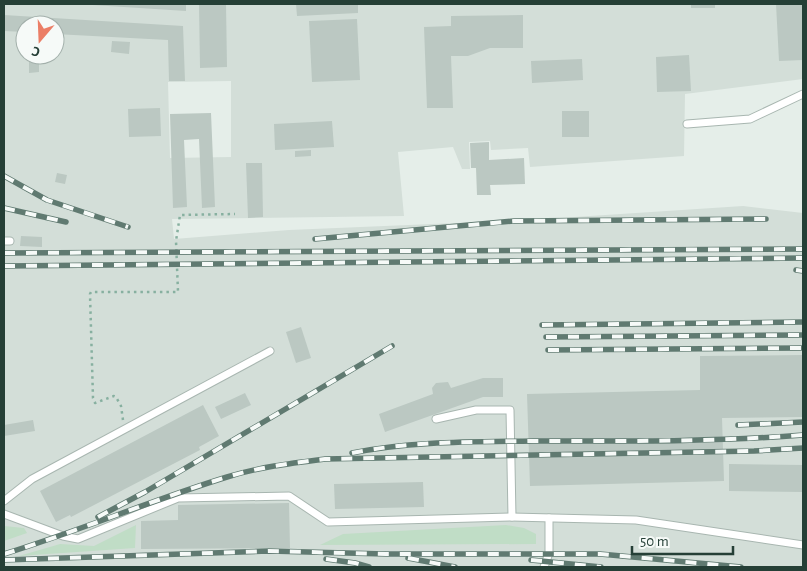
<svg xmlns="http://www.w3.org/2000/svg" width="807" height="571" font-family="'Alegreya Sans',sans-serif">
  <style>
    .built { fill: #d3ded8; fill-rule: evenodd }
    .green { fill: #c0ddc6 }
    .building { fill: #bbc8c2 }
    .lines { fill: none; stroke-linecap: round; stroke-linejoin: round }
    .lane-casing { stroke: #a8b6b0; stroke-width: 9 }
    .path { stroke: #87b0a0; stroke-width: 2.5; stroke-dasharray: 2.5 4; stroke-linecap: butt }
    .lane { stroke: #fff; stroke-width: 7 }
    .rail-casing { stroke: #607a71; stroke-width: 5.5 }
    .rail { stroke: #f6faf8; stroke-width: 4; stroke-dasharray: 11; stroke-linecap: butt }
  </style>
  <rect width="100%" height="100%" fill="#e5eee9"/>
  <path class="built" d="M4,4H803V79L685,94L684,156L530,167L528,148L491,150L490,141L469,142L470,169H462L453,147L398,152L404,216L172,219L174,239L289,230L529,220L743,206L803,213V567H4ZM25,25H55V55H25ZM231,81V157L170,158L168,82Z"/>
  <g class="green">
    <polygon points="136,525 135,548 19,556 60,544 94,546"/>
    <polygon points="506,525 524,528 536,534 536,544 320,545 343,534"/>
    <polygon points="4,526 24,528 27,533 4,541"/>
  </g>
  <g class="building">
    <polygon points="77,4 186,4 186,11"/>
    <polygon points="199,4 226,4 227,67 200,68"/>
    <polygon points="296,4 358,4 358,13 297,16"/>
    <rect x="691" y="4" width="24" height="4"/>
    <polygon points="776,4 803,4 803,60 779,61"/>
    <polygon points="4,15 183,26 185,81 169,81 168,40 55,34 55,25 25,25 25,32 4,31"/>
    <polygon points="523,15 523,48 490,48 468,56 451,56 453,108 427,108 424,27 451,26 451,16"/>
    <polygon points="357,19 360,80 312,82 309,21"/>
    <polygon points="112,41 130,42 129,54 111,52"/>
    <polygon points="689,55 691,91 657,92 656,57"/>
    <polygon points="582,59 583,80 532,83 531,61"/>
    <polygon points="39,61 39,72 29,73 29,62"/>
    <polygon points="160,108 161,136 129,137 128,109"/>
    <rect x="562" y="111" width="27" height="26"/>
    <polygon points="211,113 215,207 202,208 199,139 184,140 187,207 173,208 170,114"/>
    <polygon points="332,121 334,147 275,150 274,124"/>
    <polygon points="489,142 489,160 524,158 525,184 490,185 491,195 477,195 476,168 471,168 470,143"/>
    <polygon points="311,150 311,156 295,157 295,151"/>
    <polygon points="246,163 262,163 263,217 248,218"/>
    <polygon points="57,173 67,175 65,184 55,182"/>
    <polygon points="21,236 42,237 42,247 20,246"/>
    <polygon points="301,327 311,358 296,363 286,332"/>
    <polygon points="803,355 803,417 722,418 724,481 530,486 527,394 700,390 700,356"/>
    <polygon points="483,378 503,378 503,397 483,397 385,432 379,414 433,394 432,388 436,383 448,382 451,388"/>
    <polygon points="245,393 251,405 221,419 215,407"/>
    <polygon points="203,405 219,436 199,447 200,450 71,517 70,515 56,522 40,491"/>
    <polygon points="33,420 35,431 4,436 4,425"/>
    <polygon points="729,464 803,465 803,492 729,491"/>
    <polygon points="423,482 424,507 335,509 334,484"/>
    <polygon points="289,503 290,548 141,549 141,521 178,520 178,505"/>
  </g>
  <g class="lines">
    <defs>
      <g id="lane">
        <polyline points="687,124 750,119 803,94"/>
        <polyline points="4,241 10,241"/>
        <polyline points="436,419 476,410 510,410 512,517"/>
        <polyline points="4,501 32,479 270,351"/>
        <polyline points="4,514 63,536 78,539 178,498 289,496 328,522 512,517 636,520 803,545"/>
        <polyline points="544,567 549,553 549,518"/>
      </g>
    </defs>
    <use href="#lane" class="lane-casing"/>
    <polyline class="path" points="123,420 121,406 116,397 114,396 95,403 93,398 90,294 91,292 178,292 176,241 180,215 235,214"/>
    <use href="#lane" class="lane"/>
    <defs>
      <g id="rail">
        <polyline points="4,176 47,200 128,227"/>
        <polyline points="4,208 66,222"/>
        <polyline points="315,239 514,221 766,219"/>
        <polyline points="4,253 803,249"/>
        <polyline points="4,266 803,258"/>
        <polyline points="796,270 803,271"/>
        <polyline points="542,325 803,322"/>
        <polyline points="546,337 803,335"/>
        <polyline points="548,350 803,348"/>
        <polyline points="738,425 803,422"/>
        <path d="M352,453C411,441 473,442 533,441C623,441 713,442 803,435"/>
        <polyline points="98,517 145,492 392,346"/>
        <path d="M4,554C79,531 152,500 227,477C259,467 293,463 325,459L754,451L803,448"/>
        <polyline points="408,558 455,567"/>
        <polyline points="326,559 355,563 369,567"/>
        <polyline points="4,560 269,551 386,554 600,554 741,567"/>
        <polyline points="531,560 601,567"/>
      </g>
    </defs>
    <use href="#rail" class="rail-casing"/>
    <use href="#rail" class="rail"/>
  </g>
  <rect width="807" height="571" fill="none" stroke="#253f36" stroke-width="10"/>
  <g transform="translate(40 40) rotate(199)"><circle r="24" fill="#f6faf8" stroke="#a2afaa"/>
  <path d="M0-4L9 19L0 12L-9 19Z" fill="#eb7e66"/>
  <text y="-8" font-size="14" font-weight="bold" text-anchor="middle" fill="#253f36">С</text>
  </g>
  <path d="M632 546v8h101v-8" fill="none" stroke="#253f36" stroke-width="2.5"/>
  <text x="640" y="546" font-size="15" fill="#253f36" stroke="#f6faf8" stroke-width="4" paint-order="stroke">50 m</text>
</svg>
